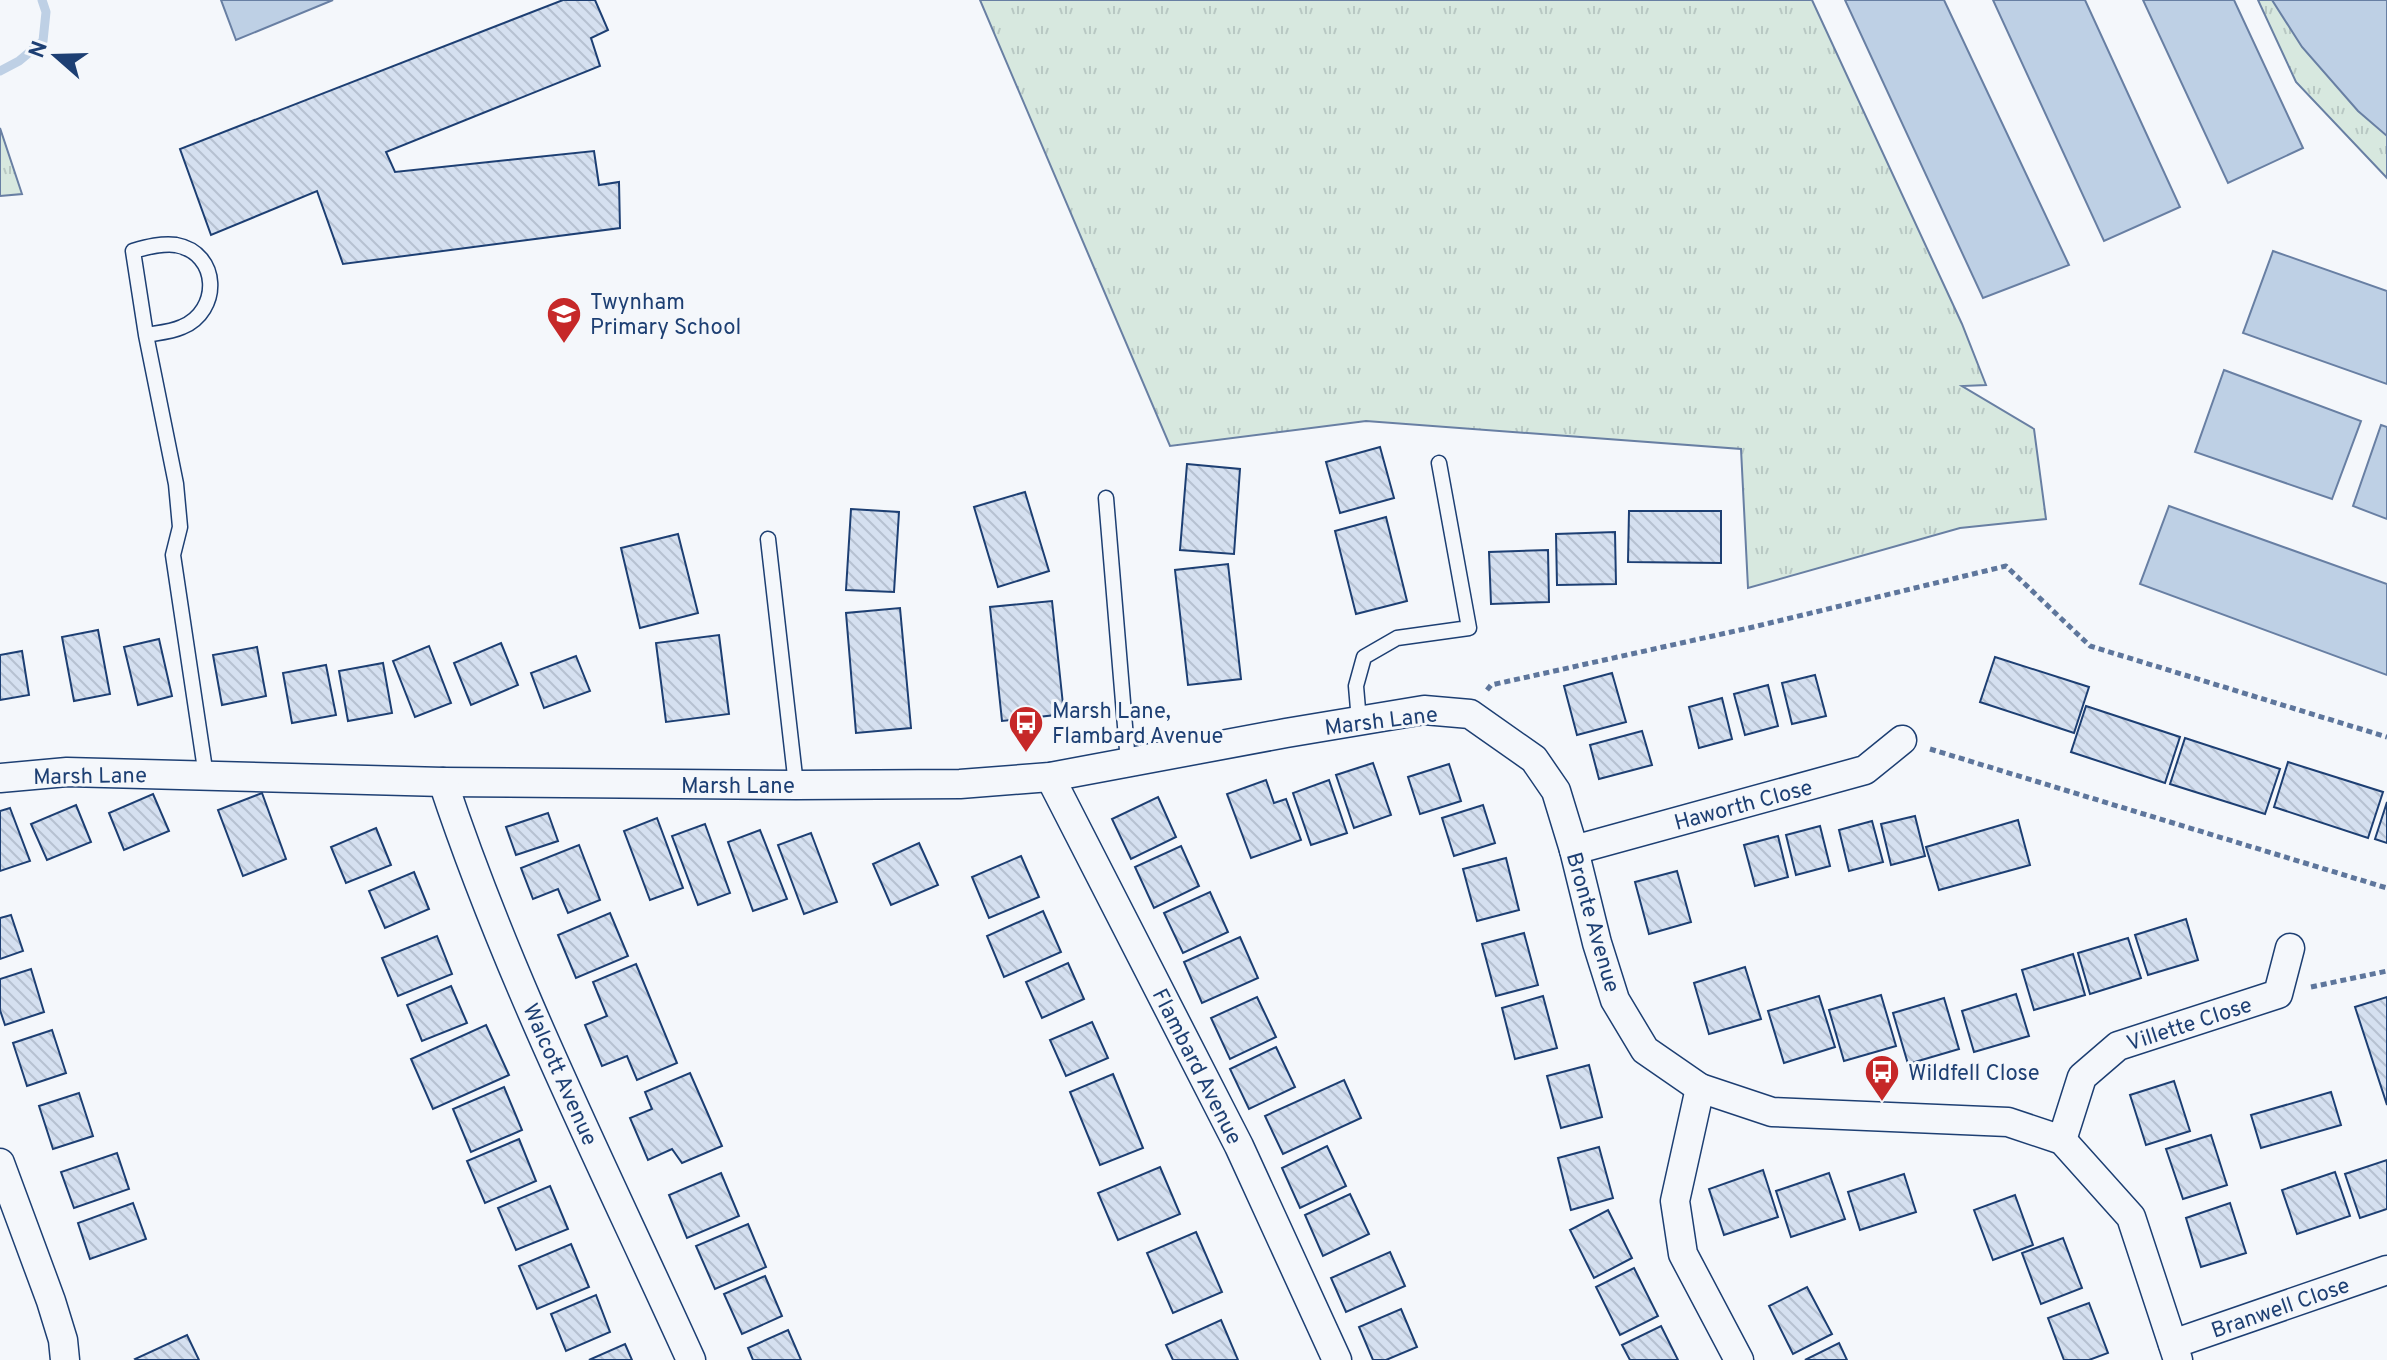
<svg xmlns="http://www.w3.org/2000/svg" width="2387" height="1360" font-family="Overpass,sans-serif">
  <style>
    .grass { fill: url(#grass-tufts); stroke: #687fa3; stroke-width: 2 }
    .water { fill: #bed0e5; stroke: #687fa3; stroke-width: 2 }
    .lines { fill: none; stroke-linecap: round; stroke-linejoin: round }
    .stream { stroke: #bed0e5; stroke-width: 9 }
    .building { fill: url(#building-back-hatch); stroke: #1d3f73; stroke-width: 2 }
    .lane-casing { stroke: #1d3f73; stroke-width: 17 }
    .street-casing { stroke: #1d3f73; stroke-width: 31 }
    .path { stroke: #5e769c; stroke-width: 5; stroke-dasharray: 6 4; stroke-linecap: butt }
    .lane { stroke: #f4f7fb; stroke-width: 14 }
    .street { stroke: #f4f7fb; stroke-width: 28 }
    .labels { text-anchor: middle; stroke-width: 6; stroke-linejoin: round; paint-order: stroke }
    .poi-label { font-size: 22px; fill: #1d3f73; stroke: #f4f7fb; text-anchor: start }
    .street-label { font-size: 22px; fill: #1d3f73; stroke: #f4f7fb }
  </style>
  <defs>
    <pattern id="grass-tufts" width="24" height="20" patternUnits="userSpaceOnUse" patternTransform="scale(2)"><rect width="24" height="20" fill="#d7e8df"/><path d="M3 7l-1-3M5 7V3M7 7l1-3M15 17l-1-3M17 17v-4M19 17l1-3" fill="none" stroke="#b8c8c3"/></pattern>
    <pattern id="building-back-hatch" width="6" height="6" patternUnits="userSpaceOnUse" patternTransform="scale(2)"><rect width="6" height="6" fill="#d5e0f0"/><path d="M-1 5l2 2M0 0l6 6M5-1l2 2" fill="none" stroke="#b6c1d1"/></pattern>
  </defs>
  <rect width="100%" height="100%" fill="#f4f7fb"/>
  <g class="grass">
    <polygon points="980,0 1812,0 1962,324 1986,385 1962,386 2034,429 2046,519 1960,528 1748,588 1741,449 1366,421 1170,446"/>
    <polygon points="2258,0 2387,0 2387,178 2296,82"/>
    <polygon points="0,128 22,194 0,196"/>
  </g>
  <g class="water">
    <polygon points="221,0 333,0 236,40"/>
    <polygon points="1845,0 1944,0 2069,265 1983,298"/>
    <polygon points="1993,0 2085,0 2180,207 2104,241"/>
    <polygon points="2143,0 2234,0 2303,148 2228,183"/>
    <polygon points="2272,0 2387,0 2387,136 2358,111 2302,47"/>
    <polygon points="2273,251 2387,291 2387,384 2243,333"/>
    <polygon points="2224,370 2361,421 2332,499 2195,452"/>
    <polygon points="2381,425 2387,427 2387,519 2353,506"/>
    <polygon points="2169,506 2387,584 2387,675 2140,584"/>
  </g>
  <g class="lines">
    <polyline class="stream" points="0,71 19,61 43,41 46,12 42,0"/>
  </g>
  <g class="building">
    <polygon points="563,0 595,0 608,30 591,38 600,66 386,152 395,172 594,151 599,185 619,182 620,228 343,264 317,191 211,235 180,149"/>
    <polygon points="1380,447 1394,498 1340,513 1326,462"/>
    <polygon points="1187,464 1240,469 1234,554 1180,550"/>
    <polygon points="1025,492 1049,571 998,587 974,507"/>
    <polygon points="851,509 899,512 894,592 846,590"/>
    <polygon points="1629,511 1721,511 1721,563 1628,562"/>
    <polygon points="1386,517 1407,601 1356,614 1335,531"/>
    <polygon points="1615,532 1616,584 1557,585 1556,534"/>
    <polygon points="678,534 698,613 640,628 621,548"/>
    <polygon points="1548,550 1549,602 1491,604 1489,552"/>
    <polygon points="1228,564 1241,679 1188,685 1175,570"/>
    <polygon points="1052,601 1064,714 1002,721 990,607"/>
    <polygon points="900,608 911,728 856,733 846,613"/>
    <polygon points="98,630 110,694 74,701 62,637"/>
    <polygon points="719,635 729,714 666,722 656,643"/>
    <polygon points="159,639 172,696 138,705 124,647"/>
    <polygon points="501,643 518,685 471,705 454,663"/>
    <polygon points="429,646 451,703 415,717 393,661"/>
    <polygon points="257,647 266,696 222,705 213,655"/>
    <polygon points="22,651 29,695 0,700 0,655"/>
    <polygon points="576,656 590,691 544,708 531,673"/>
    <polygon points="1995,657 2089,687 2074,733 1980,702"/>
    <polygon points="383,663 392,713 348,721 339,671"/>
    <polygon points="326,665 336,715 292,723 283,673"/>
    <polygon points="1612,673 1626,722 1577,735 1564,686"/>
    <polygon points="1815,675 1826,716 1792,724 1782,683"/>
    <polygon points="1768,685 1778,726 1745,735 1734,694"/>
    <polygon points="1722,698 1732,739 1699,748 1689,707"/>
    <polygon points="2086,706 2180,737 2165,783 2071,752"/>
    <polygon points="1642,731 1652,765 1599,779 1590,745"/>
    <polygon points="2185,738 2280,769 2265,814 2170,784"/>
    <polygon points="2288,762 2383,792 2368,838 2274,807"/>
    <polygon points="1373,763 1391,815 1354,828 1336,775"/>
    <polygon points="1449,764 1461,801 1420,814 1408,777"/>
    <polygon points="1266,780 1274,803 1286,799 1301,840 1251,858 1227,794"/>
    <polygon points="1329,780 1347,833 1311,845 1293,793"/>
    <polygon points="262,793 286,859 243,876 218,810"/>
    <polygon points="153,794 169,831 124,850 109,813"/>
    <polygon points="1158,797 1176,837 1131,859 1112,819"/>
    <polygon points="2387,802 2387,843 2375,839"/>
    <polygon points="76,805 91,842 47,860 31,824"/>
    <polygon points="1483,805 1495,843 1454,856 1442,818"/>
    <polygon points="10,808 30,861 0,871 0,811"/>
    <polygon points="548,813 558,841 516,855 506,827"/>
    <polygon points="1915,816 1925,856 1891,865 1881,824"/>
    <polygon points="657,818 683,888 650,900 624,831"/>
    <polygon points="2018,820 2030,865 1939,890 1926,847"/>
    <polygon points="1872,821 1883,862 1849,871 1839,830"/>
    <polygon points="705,824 730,893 698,905 672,836"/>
    <polygon points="1820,826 1830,866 1796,875 1786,835"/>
    <polygon points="376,828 391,865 346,883 331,847"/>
    <polygon points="760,830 787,899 753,911 728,842"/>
    <polygon points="811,833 837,902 804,914 778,845"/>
    <polygon points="1778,836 1788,877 1755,886 1744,845"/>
    <polygon points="919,843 938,885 891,905 873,864"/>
    <polygon points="579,845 600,900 568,913 558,889 533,899 521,868"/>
    <polygon points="1181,846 1199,886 1154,908 1135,867"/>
    <polygon points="1021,856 1039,897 989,918 972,877"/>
    <polygon points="1506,858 1519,910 1477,921 1463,869"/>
    <polygon points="1677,871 1691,922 1649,934 1635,882"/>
    <polygon points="414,872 429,909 385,928 369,891"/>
    <polygon points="1210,892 1228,932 1183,953 1164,913"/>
    <polygon points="1043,911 1061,952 1004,977 987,936"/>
    <polygon points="610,913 628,956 576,978 558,935"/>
    <polygon points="11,915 23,951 0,959 0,918"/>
    <polygon points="2186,919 2198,960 2148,975 2135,935"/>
    <polygon points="1524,933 1538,985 1496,996 1482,944"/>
    <polygon points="437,936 452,974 398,996 382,958"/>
    <polygon points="1240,937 1258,978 1202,1003 1184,962"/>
    <polygon points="2128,938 2141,978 2090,994 2078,953"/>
    <polygon points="2073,954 2085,995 2034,1010 2022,970"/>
    <polygon points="1068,963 1084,999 1042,1018 1026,982"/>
    <polygon points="636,964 677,1063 637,1080 627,1056 602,1066 585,1025 607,1016 593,982"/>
    <polygon points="1745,967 1761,1019 1709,1034 1694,983"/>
    <polygon points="31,969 44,1012 5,1025 0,1010 0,979"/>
    <polygon points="451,986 467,1023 422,1041 407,1005"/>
    <polygon points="2016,994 2029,1036 1974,1052 1962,1011"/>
    <polygon points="1881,995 1896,1046 1844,1061 1829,1010"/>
    <polygon points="1543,996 1557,1048 1515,1059 1502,1008"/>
    <polygon points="1819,996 1835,1047 1784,1063 1768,1011"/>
    <polygon points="1257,997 1276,1037 1230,1059 1211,1018"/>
    <polygon points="2387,997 2387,1105 2355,1007"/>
    <polygon points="1944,998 1959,1049 1908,1064 1893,1013"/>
    <polygon points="1092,1022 1108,1058 1066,1076 1050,1040"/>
    <polygon points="486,1025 509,1075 433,1109 411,1059"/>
    <polygon points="52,1030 66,1073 27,1086 13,1043"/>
    <polygon points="1276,1047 1295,1087 1249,1109 1230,1069"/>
    <polygon points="1589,1065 1602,1117 1561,1128 1547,1076"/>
    <polygon points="690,1073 722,1146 682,1163 672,1149 648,1160 630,1118 652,1109 645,1092"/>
    <polygon points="1113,1074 1143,1148 1100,1165 1070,1092"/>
    <polygon points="1344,1080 1361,1118 1283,1154 1265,1116"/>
    <polygon points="2174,1081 2190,1131 2146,1145 2130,1095"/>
    <polygon points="504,1087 522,1130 471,1152 453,1109"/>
    <polygon points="2331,1092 2341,1125 2261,1148 2251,1115"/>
    <polygon points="79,1093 93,1136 53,1149 39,1106"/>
    <polygon points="2211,1135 2227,1185 2183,1199 2166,1149"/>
    <polygon points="519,1139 536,1181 485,1203 467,1161"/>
    <polygon points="1327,1146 1346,1186 1300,1208 1282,1168"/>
    <polygon points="1599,1147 1613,1198 1571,1210 1558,1158"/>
    <polygon points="117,1153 129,1189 74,1208 61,1172"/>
    <polygon points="2387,1160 2387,1209 2360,1218 2345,1174"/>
    <polygon points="1160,1167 1180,1214 1118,1240 1098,1193"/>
    <polygon points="1763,1170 1778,1217 1724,1235 1709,1189"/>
    <polygon points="2335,1172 2350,1216 2297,1234 2282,1190"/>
    <polygon points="721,1173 739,1216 687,1238 669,1195"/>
    <polygon points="1829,1173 1845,1219 1791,1237 1776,1191"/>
    <polygon points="1904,1174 1916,1212 1860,1230 1848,1192"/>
    <polygon points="550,1186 568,1229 516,1250 498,1208"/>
    <polygon points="1350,1194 1369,1234 1323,1256 1305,1215"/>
    <polygon points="2015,1195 2033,1245 1993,1260 1974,1210"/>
    <polygon points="133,1203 146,1239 90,1259 78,1223"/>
    <polygon points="2230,1203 2246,1253 2201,1267 2186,1218"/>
    <polygon points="1608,1210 1632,1258 1594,1278 1570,1230"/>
    <polygon points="748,1224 766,1267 715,1289 696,1246"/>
    <polygon points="1196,1232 1222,1292 1173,1313 1147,1253"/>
    <polygon points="2063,1238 2082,1288 2041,1304 2022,1253"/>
    <polygon points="571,1244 589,1287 537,1309 519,1266"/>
    <polygon points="1390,1252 1405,1286 1346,1312 1331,1278"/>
    <polygon points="1634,1268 1658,1316 1620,1335 1596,1287"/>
    <polygon points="765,1276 782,1316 742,1334 724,1294"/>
    <polygon points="1807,1287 1832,1334 1793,1354 1769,1306"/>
    <polygon points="596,1295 610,1332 566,1351 551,1314"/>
    <polygon points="2089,1303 2108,1353 2089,1360 2064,1360 2048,1318"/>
    <polygon points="1401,1309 1417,1347 1386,1360 1373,1360 1359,1327"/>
    <polygon points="1221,1320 1238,1360 1173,1360 1166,1345"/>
    <polygon points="1661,1326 1678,1360 1630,1360 1622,1345"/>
    <polygon points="788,1330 801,1360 753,1360 748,1348"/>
    <polygon points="187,1335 199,1360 136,1360 135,1359"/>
    <polygon points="1839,1343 1847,1360 1805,1360"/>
    <polygon points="625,1344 632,1360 589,1360"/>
  </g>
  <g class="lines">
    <defs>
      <g id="lane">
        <path d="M146,335C157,333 171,332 182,327C221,311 220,253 176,245C162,243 147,247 133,251L146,335L176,484L180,527L173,555L206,776"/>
        <polyline points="1106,498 1128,762"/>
        <polyline points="768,539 796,785"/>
        <polyline points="1359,721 1356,686 1364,657 1397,638 1469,628 1439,463"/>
      </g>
      <g id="street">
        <polyline points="1050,777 1239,1146 1337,1360"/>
        <polyline points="0,778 67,772 443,782 796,785 960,784 1050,777 1286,733 1424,710 1470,714 1534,759 1556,791 1574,850 1597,943 1615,1000 1645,1050 1700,1088 1772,1112 2008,1122 2062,1140 2131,1217 2178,1360"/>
        <path d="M443,782C509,981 605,1170 691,1360"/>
        <polyline points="1574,850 1865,770 1902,740"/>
        <polyline points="1700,1088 1675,1201 1683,1254 1739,1360"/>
        <polyline points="2062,1140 2082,1077 2118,1046 2278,994 2290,948"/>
        <polyline points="0,1163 51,1301 63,1340 65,1360"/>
        <polyline points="2173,1344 2387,1270"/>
      </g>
    </defs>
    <use href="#lane" class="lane-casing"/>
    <use href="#street" class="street-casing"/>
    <g class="path">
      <polyline points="1487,690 1491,685 1749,628 2006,566 2090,646 2387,737"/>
      <polyline points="1930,749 2387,888"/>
      <polyline points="2311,987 2387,971"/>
    </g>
    <use href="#lane" class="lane"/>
    <use href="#street" class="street"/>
  </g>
  <defs>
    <symbol id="school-pin" viewBox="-11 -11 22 30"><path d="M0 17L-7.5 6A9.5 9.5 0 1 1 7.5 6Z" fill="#c62828" stroke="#f4f7fb"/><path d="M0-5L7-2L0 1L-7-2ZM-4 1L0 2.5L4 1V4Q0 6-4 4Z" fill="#fff"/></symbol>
    <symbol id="bus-pin" viewBox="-11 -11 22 30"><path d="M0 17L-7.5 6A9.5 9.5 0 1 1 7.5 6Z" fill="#c62828" stroke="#f4f7fb"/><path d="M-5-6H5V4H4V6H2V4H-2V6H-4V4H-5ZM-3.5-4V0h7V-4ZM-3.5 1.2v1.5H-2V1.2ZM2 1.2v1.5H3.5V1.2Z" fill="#fff"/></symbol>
  </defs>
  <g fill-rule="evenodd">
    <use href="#school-pin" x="544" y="294" width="40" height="54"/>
    <use href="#bus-pin" x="1006" y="703" width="40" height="54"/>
    <use href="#bus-pin" x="1862" y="1052" width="40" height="54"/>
  </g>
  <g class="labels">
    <g class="poi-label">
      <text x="590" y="309">Twynham<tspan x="590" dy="25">Primary School</tspan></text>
      <text x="1052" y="718">Marsh Lane,<tspan x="1052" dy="25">Flambard Avenue</tspan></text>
      <text x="1908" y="1080">Wildfell Close</text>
    </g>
    <g class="street-label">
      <text transform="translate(1381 720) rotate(-7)" y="8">Marsh Lane</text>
      <text transform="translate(90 775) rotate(-1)" y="8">Marsh Lane</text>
      <text x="738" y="793">Marsh Lane</text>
      <text transform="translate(1743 804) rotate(-15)" y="8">Haworth Close</text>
      <text transform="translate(1594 922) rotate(74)" y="8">Bronte Avenue</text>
      <text transform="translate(2189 1023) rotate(-18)" y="8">Villette Close</text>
      <text transform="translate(1198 1066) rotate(63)" y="8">Flambard Avenue</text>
      <text transform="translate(561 1074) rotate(66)" y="8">Walcott Avenue</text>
      <text transform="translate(2280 1307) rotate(-19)" y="8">Branwell Close</text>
    </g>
  </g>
  <g transform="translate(56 56) rotate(290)" stroke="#f4f7fb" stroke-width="6" paint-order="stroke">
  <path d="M0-6L14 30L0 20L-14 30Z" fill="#1d3f73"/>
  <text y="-12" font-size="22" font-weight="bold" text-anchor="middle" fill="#1d3f73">N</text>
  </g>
</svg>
